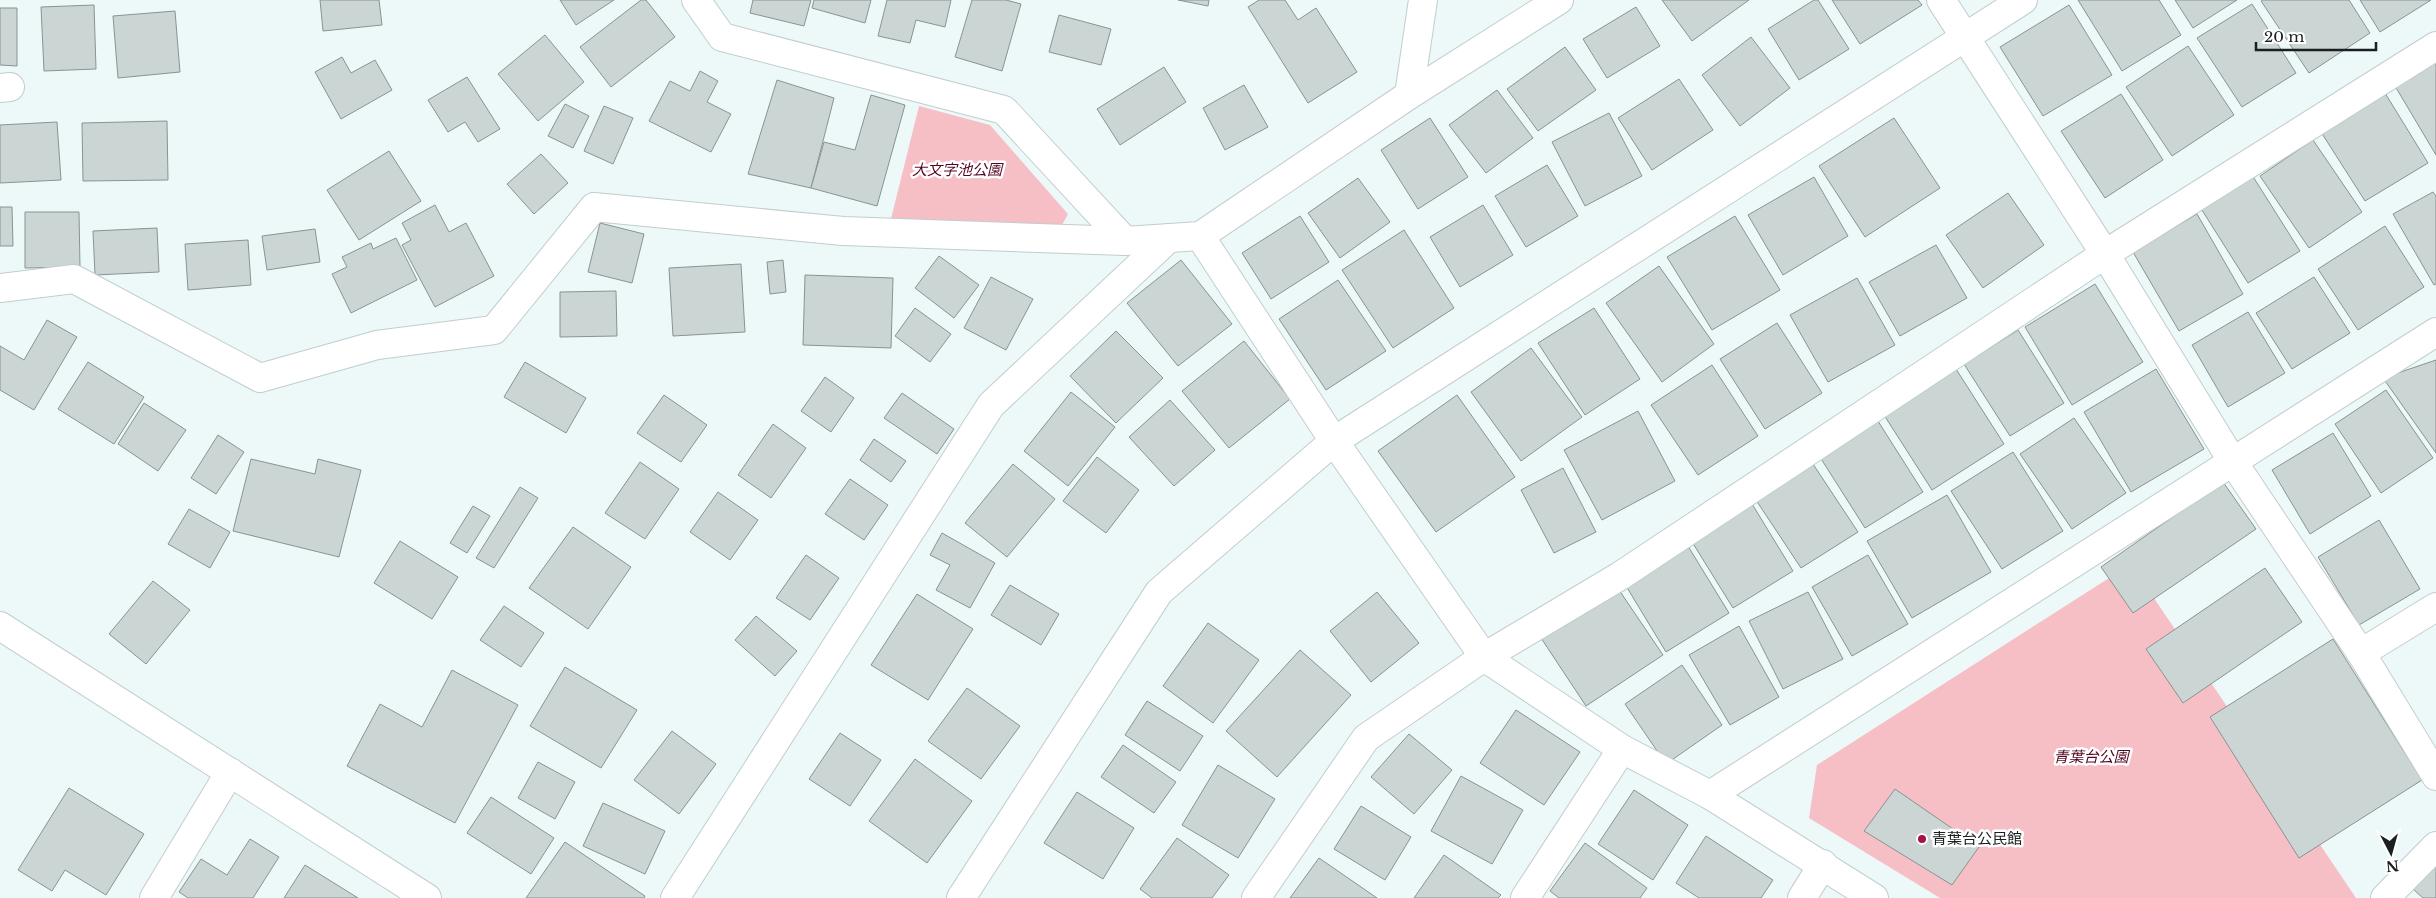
<svg xmlns="http://www.w3.org/2000/svg" width="2436" height="898" font-family="'Libre Baskerville','Noto Sans JP',serif">
  <style>
    .green { fill: #f6bfc6 }
    .building { fill: #cad5d4; stroke: #899393 }
    .lines { fill: none; stroke-linecap: round; stroke-linejoin: round }
    .minor-casing { stroke: #c2cdcd; stroke-width: 30 }
    .tertiary-casing { stroke: #c2cdcd; stroke-width: 30 }
    .minor { stroke: #fff; stroke-width: 28 }
    .tertiary { stroke: #fff; stroke-width: 28 }
    .poi-dot { fill: #a71146; stroke: #fff; stroke-width: 2 }
    .labels { text-anchor: middle; stroke-width: 5; stroke-linejoin: round; paint-order: stroke }
    .park-label { font-size: 15px; font-style: italic; fill: #550620; stroke: #fff }
    .poi-label { font-size: 15px; fill: #1b1f1f; stroke: #fff; text-anchor: start }
  </style>
  <rect width="100%" height="100%" fill="#edf8f8"/>
  <g class="green">
    <polygon points="919,106 990,125 1068,214 1062,225 890,223"/>
    <polygon points="2131,564 2356,898 1940,898 1809,818 1817,765"/>
  </g>
  <g class="building">
    <polygon points="320,0 379,0 382,25 323,31"/>
    <polygon points="560,0 614,0 576,25"/>
    <polygon points="641,0 646,0 675,37 611,87 580,47"/>
    <polygon points="753,0 811,0 804,26 750,13"/>
    <polygon points="814,0 871,0 865,23 812,8"/>
    <polygon points="887,0 951,0 945,27 916,20 910,43 878,36"/>
    <polygon points="972,0 1006,0 1021,4 1002,71 955,57"/>
    <polygon points="1178,0 1209,0 1208,6"/>
    <polygon points="1259,0 1285,0 1298,20 1316,8 1357,72 1308,103 1248,7"/>
    <polygon points="1662,0 1749,0 1692,41"/>
    <polygon points="1814,0 1818,0 1849,49 1799,80 1768,29"/>
    <polygon points="1832,0 1918,0 1922,5 1860,44"/>
    <polygon points="2078,0 2159,0 2181,35 2122,71"/>
    <polygon points="2175,0 2237,0 2193,28"/>
    <polygon points="2263,0 2349,0 2370,33 2309,73 2261,1"/>
    <polygon points="2360,0 2431,0 2380,32"/>
    <polygon points="2252,4 2296,73 2242,107 2197,38"/>
    <polygon points="94,5 96,69 44,71 41,7"/>
    <polygon points="2069,5 2112,75 2043,116 2000,47"/>
    <polygon points="1636,7 1660,46 1607,78 1583,39"/>
    <polygon points="0,8 17,8 17,66 0,65"/>
    <polygon points="175,11 180,72 118,78 113,16"/>
    <polygon points="1059,15 1111,29 1101,65 1049,52"/>
    <polygon points="545,35 584,82 538,121 498,74"/>
    <polygon points="1751,37 1790,88 1740,126 1702,75"/>
    <polygon points="2188,46 2234,115 2172,156 2126,87"/>
    <polygon points="1565,47 1596,90 1538,131 1507,89"/>
    <polygon points="342,57 351,73 375,60 392,90 341,119 315,72"/>
    <polygon points="2436,62 2436,155 2395,86"/>
    <polygon points="1164,67 1186,102 1120,145 1097,109"/>
    <polygon points="700,71 718,81 707,102 731,114 711,152 649,121 670,81 690,91"/>
    <polygon points="467,77 500,129 478,142 465,122 448,132 428,100"/>
    <polygon points="1679,79 1713,130 1652,170 1618,118"/>
    <polygon points="777,80 834,98 811,188 748,174"/>
    <polygon points="1244,85 1268,127 1225,150 1203,108"/>
    <polygon points="1497,90 1533,138 1486,173 1449,125"/>
    <polygon points="2385,93 2428,163 2365,201 2321,132"/>
    <polygon points="2121,94 2163,160 2105,198 2061,131"/>
    <polygon points="871,95 905,105 877,206 811,188 824,142 855,150"/>
    <polygon points="565,104 589,116 573,148 548,136"/>
    <polygon points="604,106 633,118 613,164 584,151"/>
    <polygon points="1609,113 1642,176 1585,206 1552,142"/>
    <polygon points="1430,118 1468,177 1418,209 1381,150"/>
    <polygon points="1894,118 1940,188 1865,237 1819,166"/>
    <polygon points="167,121 168,180 83,181 82,123"/>
    <polygon points="57,122 61,180 0,183 0,125"/>
    <polygon points="2313,140 2362,212 2309,248 2260,176"/>
    <polygon points="389,151 421,201 359,240 327,190"/>
    <polygon points="541,154 568,183 534,214 507,184"/>
    <polygon points="1547,165 1578,216 1526,247 1495,196"/>
    <polygon points="2252,175 2300,251 2248,283 2200,207"/>
    <polygon points="1814,177 1848,236 1783,275 1748,215"/>
    <polygon points="1358,178 1390,222 1340,258 1308,213"/>
    <polygon points="2433,192 2436,196 2436,284 2434,285 2393,214"/>
    <polygon points="2008,193 2044,245 1983,288 1946,235"/>
    <polygon points="435,205 449,232 466,223 494,276 435,307 402,245 411,240 402,223"/>
    <polygon points="1483,205 1513,255 1460,287 1430,237"/>
    <polygon points="0,207 12,207 13,246 0,246"/>
    <polygon points="25,212 79,212 80,267 25,268"/>
    <polygon points="2197,214 2243,294 2179,331 2133,252"/>
    <polygon points="1300,216 1329,262 1271,299 1242,253"/>
    <polygon points="1735,216 1780,290 1712,330 1667,257"/>
    <polygon points="600,223 644,234 632,283 588,272"/>
    <polygon points="2385,226 2424,287 2358,330 2318,269"/>
    <polygon points="157,228 159,272 95,275 93,231"/>
    <polygon points="315,229 320,262 267,270 262,236"/>
    <polygon points="1404,230 1454,308 1393,348 1342,270"/>
    <polygon points="396,238 417,280 351,313 332,274 347,267 342,257 371,243 373,249"/>
    <polygon points="248,240 251,285 188,290 185,244"/>
    <polygon points="1936,245 1967,298 1900,336 1869,282"/>
    <polygon points="939,256 979,285 954,318 915,288"/>
    <polygon points="783,260 786,292 770,294 767,262"/>
    <polygon points="1181,260 1232,324 1178,366 1127,303"/>
    <polygon points="741,264 745,332 673,336 669,268"/>
    <polygon points="1659,266 1714,344 1662,382 1606,303"/>
    <polygon points="805,275 893,278 891,348 803,345"/>
    <polygon points="991,277 1033,299 1006,350 964,328"/>
    <polygon points="2314,277 2350,333 2292,369 2256,313"/>
    <polygon points="1857,278 1895,345 1828,382 1790,315"/>
    <polygon points="1338,280 1386,351 1326,390 1279,319"/>
    <polygon points="2095,284 2143,362 2072,405 2025,327"/>
    <polygon points="616,291 617,336 560,337 560,292"/>
    <polygon points="915,308 951,334 930,362 895,336"/>
    <polygon points="1594,308 1640,379 1585,415 1538,343"/>
    <polygon points="2248,312 2285,373 2228,407 2192,345"/>
    <polygon points="47,320 77,337 34,410 0,390 0,346 24,360"/>
    <polygon points="1777,323 1822,393 1765,429 1720,359"/>
    <polygon points="2018,330 2064,403 2010,436 1964,364"/>
    <polygon points="1116,331 1163,378 1116,423 1070,376"/>
    <polygon points="1244,341 1290,399 1229,448 1182,391"/>
    <polygon points="1531,348 1582,417 1521,461 1471,392"/>
    <polygon points="2436,360 2436,453 2383,378"/>
    <polygon points="88,362 144,397 114,444 58,409"/>
    <polygon points="525,362 586,398 566,433 504,397"/>
    <polygon points="1712,365 1758,436 1698,475 1651,405"/>
    <polygon points="1956,369 2004,444 1932,490 1884,415"/>
    <polygon points="2156,369 2204,449 2131,492 2084,412"/>
    <polygon points="825,377 854,398 831,432 801,411"/>
    <polygon points="2386,390 2433,458 2381,493 2335,424"/>
    <polygon points="1071,392 1115,427 1068,486 1024,451"/>
    <polygon points="902,393 954,429 937,454 884,418"/>
    <polygon points="664,395 707,425 681,462 637,433"/>
    <polygon points="1457,395 1515,477 1436,532 1378,451"/>
    <polygon points="1170,400 1215,450 1174,486 1129,437"/>
    <polygon points="144,403 186,430 158,471 118,444"/>
    <polygon points="1638,411 1675,481 1602,520 1564,450"/>
    <polygon points="1876,418 1923,492 1865,528 1818,454"/>
    <polygon points="2074,418 2126,493 2072,529 2020,454"/>
    <polygon points="773,424 806,448 771,498 738,475"/>
    <polygon points="2333,433 2371,496 2310,534 2272,470"/>
    <polygon points="218,435 244,452 216,494 191,478"/>
    <polygon points="874,439 906,461 891,482 860,460"/>
    <polygon points="2013,452 2063,531 2002,569 1951,491"/>
    <polygon points="1097,457 1139,490 1106,533 1063,501"/>
    <polygon points="1809,458 1858,532 1801,568 1752,494"/>
    <polygon points="251,459 315,474 318,459 361,470 339,557 233,531"/>
    <polygon points="640,462 679,489 645,539 605,513"/>
    <polygon points="1013,464 1055,499 1007,557 965,523"/>
    <polygon points="1563,468 1596,532 1554,553 1521,490"/>
    <polygon points="850,479 888,505 864,540 825,514"/>
    <polygon points="2223,482 2256,529 2133,613 2101,567"/>
    <polygon points="520,487 538,498 494,568 476,558"/>
    <polygon points="718,492 758,520 730,560 690,532"/>
    <polygon points="1947,495 1991,572 1912,618 1867,541"/>
    <polygon points="1749,499 1793,571 1733,608 1689,537"/>
    <polygon points="473,506 490,516 467,553 450,543"/>
    <polygon points="189,509 230,532 210,568 168,544"/>
    <polygon points="2379,520 2420,589 2359,625 2318,557"/>
    <polygon points="573,527 631,567 588,629 529,588"/>
    <polygon points="942,533 995,563 970,608 936,590 950,565 930,555"/>
    <polygon points="1683,538 1729,613 1666,652 1620,576"/>
    <polygon points="400,541 458,577 432,619 374,583"/>
    <polygon points="806,555 839,578 810,620 776,598"/>
    <polygon points="1868,555 1908,624 1852,656 1812,587"/>
    <polygon points="2265,568 2302,622 2183,703 2146,649"/>
    <polygon points="153,581 190,610 146,664 109,634"/>
    <polygon points="1010,585 1059,614 1041,645 991,615"/>
    <polygon points="1617,587 1663,655 1586,706 1541,638"/>
    <polygon points="1377,592 1419,643 1371,682 1330,631"/>
    <polygon points="1808,592 1843,659 1783,689 1749,621"/>
    <polygon points="917,594 973,629 928,700 871,665"/>
    <polygon points="504,606 544,633 521,667 480,640"/>
    <polygon points="756,616 797,651 775,676 735,640"/>
    <polygon points="1208,623 1259,660 1213,723 1163,686"/>
    <polygon points="1739,626 1779,697 1730,725 1689,655"/>
    <polygon points="2333,639 2422,780 2299,858 2210,717"/>
    <polygon points="1300,650 1351,695 1277,777 1226,731"/>
    <polygon points="1682,665 1722,725 1666,764 1625,704"/>
    <polygon points="565,667 637,710 601,768 530,726"/>
    <polygon points="452,670 518,705 455,823 347,766 380,704 422,727"/>
    <polygon points="967,688 1020,726 981,779 928,741"/>
    <polygon points="1147,701 1203,736 1180,771 1125,735"/>
    <polygon points="1516,710 1580,752 1544,805 1480,763"/>
    <polygon points="672,731 716,764 679,814 634,780"/>
    <polygon points="840,733 881,760 850,806 809,779"/>
    <polygon points="1409,734 1452,770 1414,814 1371,777"/>
    <polygon points="1123,745 1176,782 1154,813 1101,777"/>
    <polygon points="915,759 972,801 927,863 869,821"/>
    <polygon points="538,762 575,782 555,819 518,798"/>
    <polygon points="1218,765 1275,799 1238,858 1182,825"/>
    <polygon points="1461,776 1523,810 1492,864 1431,831"/>
    <polygon points="69,788 144,834 106,895 65,870 52,891 18,870"/>
    <polygon points="1895,789 1979,847 1952,885 1864,831"/>
    <polygon points="1634,790 1688,825 1653,880 1598,844"/>
    <polygon points="1077,792 1134,828 1103,879 1044,843"/>
    <polygon points="491,797 554,838 531,874 467,833"/>
    <polygon points="603,803 665,831 645,874 583,846"/>
    <polygon points="1361,806 1411,837 1385,880 1334,849"/>
    <polygon points="1706,836 1773,880 1761,898 1699,898 1676,883"/>
    <polygon points="1177,838 1229,875 1212,898 1152,898 1140,889"/>
    <polygon points="250,839 279,857 253,898 188,898 179,892 201,859 227,875"/>
    <polygon points="565,842 645,896 644,898 526,898"/>
    <polygon points="1585,843 1647,888 1640,898 1559,898 1550,891"/>
    <polygon points="1444,855 1501,895 1498,898 1414,898"/>
    <polygon points="1319,858 1377,898 1290,898"/>
    <polygon points="2436,863 2436,898 2423,898 2413,889"/>
    <polygon points="305,865 358,898 284,898"/>
  </g>
  <g class="lines">
    <defs>
      <g id="minor">
        <polyline points="696,0 722,37 1004,110 1125,241"/>
        <polyline points="1941,0 2105,254 2233,462 2361,653 2436,776"/>
        <polyline points="0,88 10,87"/>
        <polyline points="1409,95 1423,0"/>
        <polyline points="1200,236 1334,441 1484,657 1622,749 1710,795 1874,898"/>
        <polyline points="0,288 74,279 260,378 377,345 494,330 594,207 843,231 1125,241 1200,236 1409,95 1559,0"/>
        <polyline points="2361,653 2436,607"/>
        <polyline points="1710,795 2436,332"/>
        <polyline points="154,898 230,772"/>
        <polyline points="675,898 991,405 1169,238"/>
        <polyline points="1256,898 1366,738 1484,657 1620,576 2105,254 2436,46"/>
        <polyline points="1525,898 1622,749"/>
        <polyline points="1802,898 1823,864"/>
        <polyline points="2385,898 2436,846"/>
      </g>
      <g id="tertiary">
        <polyline points="0,626 427,898"/>
        <polyline points="961,898 1159,592 1334,441 2023,0"/>
      </g>
    </defs>
    <use href="#minor" class="minor-casing"/>
    <use href="#tertiary" class="tertiary-casing"/>
    <use href="#minor" class="minor"/>
    <use href="#tertiary" class="tertiary"/>
  </g>
  <circle class="poi-dot" cx="1922" cy="839" r="5"/>
  <g class="labels">
    <g class="park-label">
      <text x="957" y="175">大文字池公園</text>
      <text x="2091" y="762">青葉台公園</text>
    </g>
    <g class="poi-label">
      <text x="1932" y="844">青葉台公民館</text>
    </g>
  </g>
  <g transform="translate(2391 853) rotate(174)" stroke="#ffffff" stroke-width="4" paint-order="stroke">
  <path d="M0-4L9 19L0 12L-9 19Z" fill="#1b1f1f"/>
  <text y="-8" font-size="14" font-weight="bold" text-anchor="middle" fill="#1b1f1f">N</text>
  </g>
  <path d="M2256 42v8h120v-8" fill="none" stroke="#1b1f1f" stroke-width="2.5"/>
  <text x="2264" y="42" font-size="15" fill="#1b1f1f" stroke="#ffffff" stroke-width="4" paint-order="stroke">20 m</text>
</svg>
